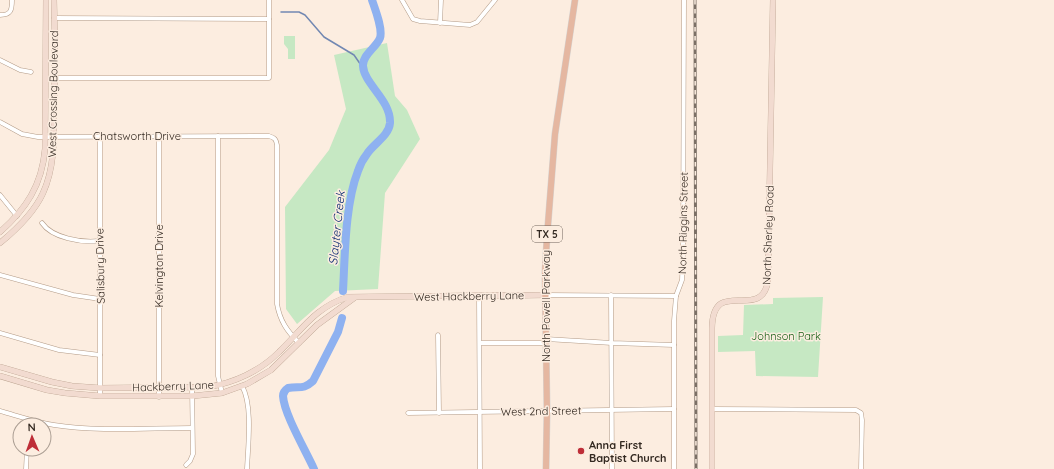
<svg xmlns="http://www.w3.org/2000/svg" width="1054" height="469" font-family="Quicksand,sans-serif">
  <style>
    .green { fill: #c6e8c3 }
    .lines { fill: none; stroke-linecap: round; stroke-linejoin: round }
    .stream { stroke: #7288b2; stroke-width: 1.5 }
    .river { stroke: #8eb1f0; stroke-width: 8 }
    .street-casing { stroke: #b39b87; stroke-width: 5 }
    .secondary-casing { stroke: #b39b87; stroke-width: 6 }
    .primary-casing { stroke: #d6d4d2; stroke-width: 7 }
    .street { stroke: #fff; stroke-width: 4 }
    .secondary { stroke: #f2dbd0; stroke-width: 5.5 }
    .primary { stroke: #e5b7a1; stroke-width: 6 }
    .rail-casing { stroke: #7b6f65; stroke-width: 3 }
    .rail { stroke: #fcede0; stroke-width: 1.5; stroke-dasharray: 4.5; stroke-linecap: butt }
    .poi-dot { fill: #be2e38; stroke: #fcede0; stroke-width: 1.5 }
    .labels { text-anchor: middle; stroke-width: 3; stroke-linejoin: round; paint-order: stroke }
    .shield { fill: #fcede0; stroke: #6f635a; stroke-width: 1 }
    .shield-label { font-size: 10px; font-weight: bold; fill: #322820 }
    .street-label { font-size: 11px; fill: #322820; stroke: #fcede0 }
    .park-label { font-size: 11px; fill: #165f14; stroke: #fcede0 }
    .poi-label { font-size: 11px; font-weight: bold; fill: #322820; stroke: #fcede0; text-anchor: start }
    .water-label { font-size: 12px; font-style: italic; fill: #05286e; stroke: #fcede0 }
  </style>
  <rect width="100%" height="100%" fill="#fcede0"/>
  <g class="green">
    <polygon points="284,36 295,36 295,59 288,59 288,49 284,44"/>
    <polygon points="387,43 395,96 407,110 420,139 385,193 378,289 335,291 297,324 286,309 285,207 329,150 346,109 334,55"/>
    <polygon points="823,297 818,377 756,376 755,351 718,352 718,336 743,335 744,305 773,304 773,298"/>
  </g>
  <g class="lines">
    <polyline class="stream" points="281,12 299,12 305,15 324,37 354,55 363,68"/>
    <g class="river">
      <path d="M343,291C345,255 345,204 358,171C360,165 363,159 367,154C373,144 389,136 390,123C391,100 364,84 363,66C362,55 376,48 380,38C383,29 375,9 372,0"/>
      <path d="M314,469C306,451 284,414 283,396C283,392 285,390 288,388C300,386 303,390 313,381L338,332L342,318"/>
    </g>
    <defs>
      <g id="street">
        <polyline points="402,0 413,19 420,21 470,25 477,22 495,0"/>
        <path d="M0,15C11,15 12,10 12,0"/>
        <polyline points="54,18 269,19"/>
        <polyline points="440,23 441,0"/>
        <polyline points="0,60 20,70 31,72"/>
        <polyline points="55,78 269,78 269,0"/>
        <path d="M0,122L22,134L38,137L269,136C275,138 276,139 277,145V304C280,321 287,331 299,343"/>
        <polyline points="100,136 100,396"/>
        <polyline points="159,136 159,397"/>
        <polyline points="218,136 218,376 222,393"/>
        <polyline points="0,195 17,216"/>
        <path d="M42,223C52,238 82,243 99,241"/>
        <polyline points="0,275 73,295 100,299"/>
        <polyline points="546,295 676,296"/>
        <polyline points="611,295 612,469"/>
        <polyline points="479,296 480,469"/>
        <polyline points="0,333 59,350 100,355"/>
        <polyline points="438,335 439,413"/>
        <polyline points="546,339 612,343 674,345"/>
        <polyline points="480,343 546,343"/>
        <path d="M242,386C253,405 248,446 247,469"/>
        <polyline points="712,409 856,410 861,413 862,420 861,469"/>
        <path d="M0,411C18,416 35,422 54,425C99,432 146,428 192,428"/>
        <polyline points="408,413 674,409"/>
        <polyline points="186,465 190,461 193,454 192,387"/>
        <polyline points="26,469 27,449"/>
        <polyline points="674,469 674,321 676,296 682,280 683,254 684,0"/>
      </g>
      <g id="secondary">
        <path d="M0,232C26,209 42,185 45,149L46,0"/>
        <path d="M0,243C17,229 34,213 43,193C55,167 54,137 54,109C55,73 55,36 54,0"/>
        <path d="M0,367L52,382L72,386L100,388L208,387C234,383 260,371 279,352C302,330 315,307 348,297L546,295"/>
        <polyline points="0,376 47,390 65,393 100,396 192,396 222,393 247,384 271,370 317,325 354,298"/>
        <path d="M712,469V328C713,275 761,323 768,281L773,0"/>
      </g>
      <polyline id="primary" points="546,469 547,411 545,273 547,237 555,134 575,0"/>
    </defs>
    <use href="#street" class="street-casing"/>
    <use href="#secondary" class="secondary-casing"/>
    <use href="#primary" class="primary-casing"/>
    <use href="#street" class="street"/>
    <use href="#secondary" class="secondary"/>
    <use href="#primary" class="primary"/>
    <defs>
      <polyline id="rail" points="695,0 696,469"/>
    </defs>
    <use href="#rail" class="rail-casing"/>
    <use href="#rail" class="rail"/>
  </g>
  <circle class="poi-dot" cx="581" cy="451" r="4"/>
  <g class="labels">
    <rect class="shield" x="532" y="226" width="30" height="16" rx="3"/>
    <g class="shield-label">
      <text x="547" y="238">TX 5</text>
    </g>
    <g class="street-label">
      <text transform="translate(53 94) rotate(-89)" y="4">West Crossing Boulevard</text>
      <text x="137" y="140">Chatsworth Drive</text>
      <text transform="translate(683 223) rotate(-89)" y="4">North Riggins Street</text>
      <text transform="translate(768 235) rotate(-88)" y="4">North Sherley Road</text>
      <text transform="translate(100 266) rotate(-91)" y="4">Salisbury Drive</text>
      <text transform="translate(159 266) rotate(-90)" y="4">Kelvington Drive</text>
      <text transform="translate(469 296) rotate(-1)" y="4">West Hackberry Lane</text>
      <text transform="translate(546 306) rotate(-90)" y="4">North Powell Parkway</text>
      <text transform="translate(173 386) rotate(-2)" y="4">Hackberry Lane</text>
      <text transform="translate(541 411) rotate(-1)" y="4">West 2nd Street</text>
    </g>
    <g class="park-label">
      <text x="786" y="340">Johnson Park</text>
    </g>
    <g class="poi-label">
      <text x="589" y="449">Anna First<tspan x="589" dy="13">Baptist Church</tspan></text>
    </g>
    <g class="water-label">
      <text transform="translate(337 228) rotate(-84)" y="4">Slayter Creek</text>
    </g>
  </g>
  <g transform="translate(32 437) rotate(358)"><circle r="19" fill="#fcede0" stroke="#ab9e93"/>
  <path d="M0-3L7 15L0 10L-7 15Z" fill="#be2e38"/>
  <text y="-6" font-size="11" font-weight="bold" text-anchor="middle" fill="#322820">N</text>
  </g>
</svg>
